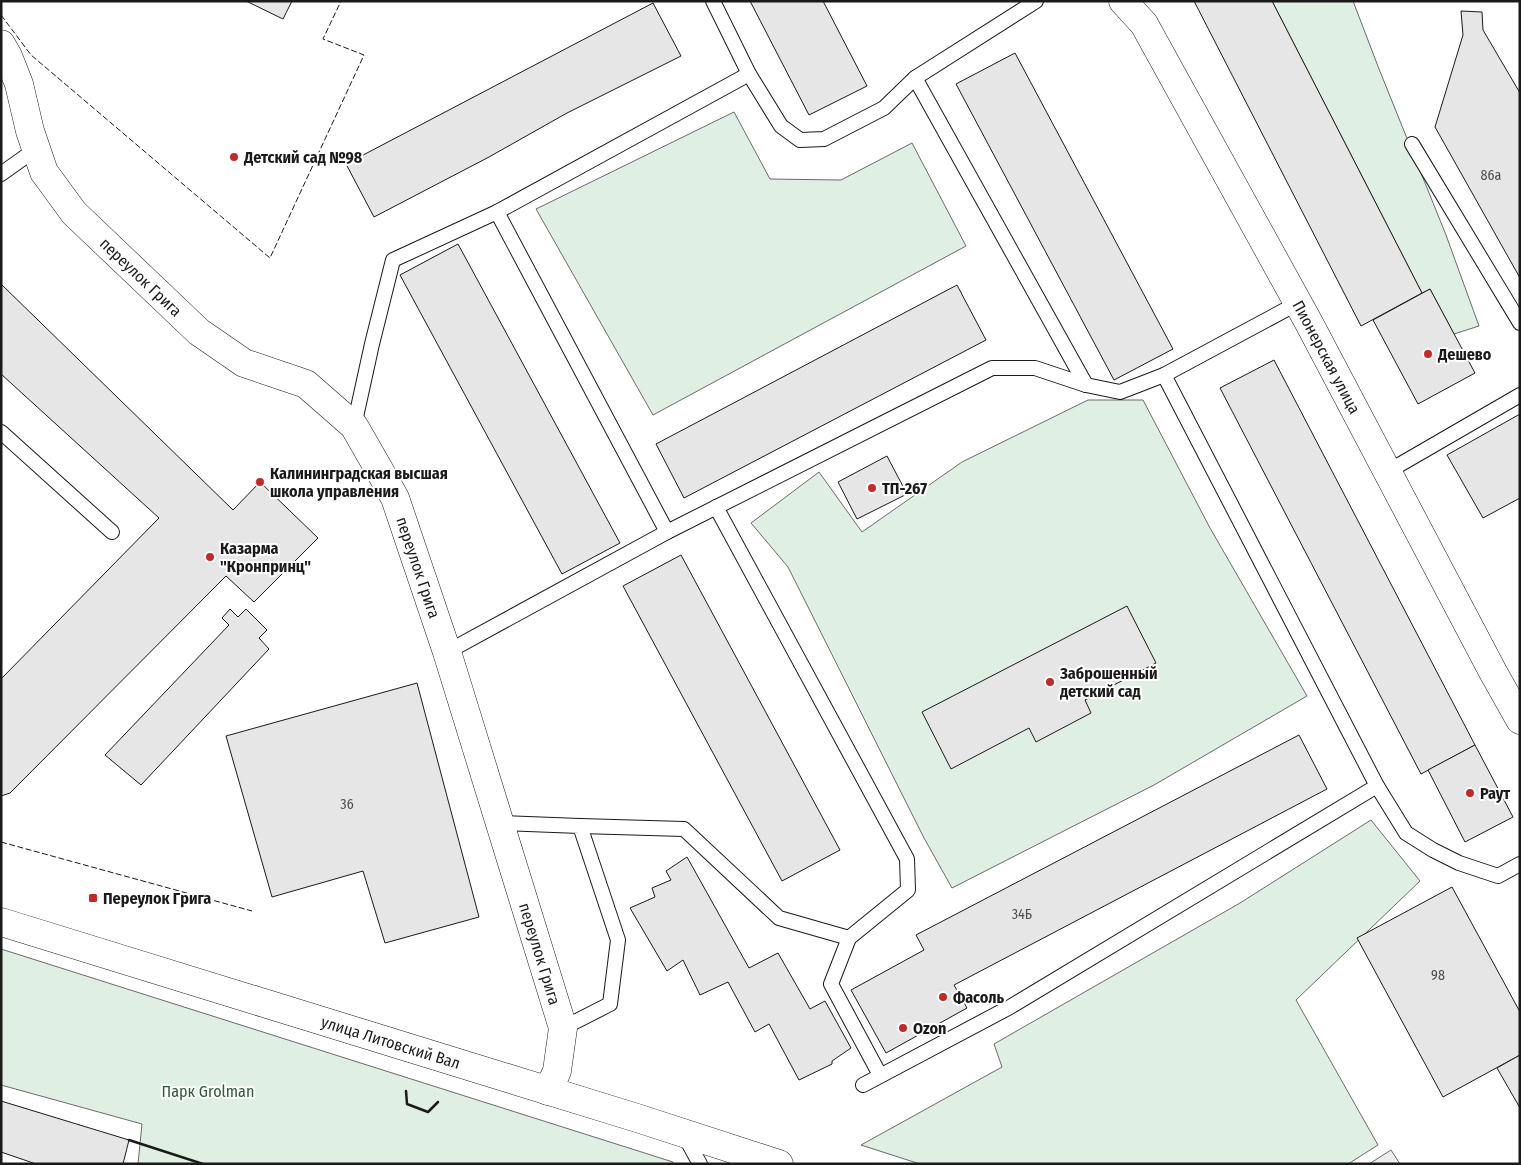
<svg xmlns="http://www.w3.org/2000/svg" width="1521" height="1165" font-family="'Fira Sans Condensed',sans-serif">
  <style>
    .green { fill: #e0efe3; stroke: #6a6a6a }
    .parking { fill: #ededed; stroke: #6a6a6a }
    .building { fill: #e6e6e6; stroke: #1a1a1a }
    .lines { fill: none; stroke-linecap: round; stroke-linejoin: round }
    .service-casing { stroke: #1a1a1a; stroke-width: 16 }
    .minor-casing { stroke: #1a1a1a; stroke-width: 29 }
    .tertiary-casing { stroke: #1a1a1a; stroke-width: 29 }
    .primary-casing { stroke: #1a1a1a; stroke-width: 29 }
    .service { stroke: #fff; stroke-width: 14 }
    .minor { stroke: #fff; stroke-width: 28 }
    .tertiary { stroke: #fff; stroke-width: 28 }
    .primary { stroke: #fff; stroke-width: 28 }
    .fence { stroke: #1a1a1a; stroke-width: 1; stroke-dasharray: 6 2.5; stroke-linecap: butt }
    .wall { stroke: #1a1a1a; stroke-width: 2.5 }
    .poi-dot { fill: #c62828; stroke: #fff; stroke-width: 2 }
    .labels { text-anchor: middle; stroke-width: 4; stroke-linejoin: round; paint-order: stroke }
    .number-label { font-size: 14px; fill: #4d4d4d }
    .poi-label { font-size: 16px; font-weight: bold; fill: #1a1a1a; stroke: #fff; text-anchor: start }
    .street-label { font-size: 16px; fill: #1a1a1a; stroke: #fff }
    .park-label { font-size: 16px; fill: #2b5a34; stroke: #fff }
  </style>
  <rect width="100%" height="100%" fill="#fff"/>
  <g class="green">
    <polygon points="1272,1 1353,1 1379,69 1446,235 1479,326 1454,334 1430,289 1422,293"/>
    <polygon points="734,112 770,179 841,180 912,143 966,246 653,415 536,209"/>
    <polygon points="1088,400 1143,400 1210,528 1307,696 1154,785 952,888 924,838 788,567 751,523 819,472 862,532 962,462"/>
    <polygon points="1371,820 1420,881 1296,1000 1378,1145 1348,1164 920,1164 861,1145 1002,1067 994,1044 1240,903"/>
    <polygon points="1,949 673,1162 673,1164 138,1164 142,1124 1,1085"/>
  </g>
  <polygon class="parking" points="1391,1150 1400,1164 1369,1164"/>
  <g class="building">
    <polygon points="246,1 292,1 283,19"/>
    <polygon points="823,1 867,86 809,115 750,1"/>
    <polygon points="1194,1 1272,1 1422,293 1361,326"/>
    <polygon points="653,3 681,56 567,113 489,157 374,217 346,164"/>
    <polygon points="1461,11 1482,12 1483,30 1520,93 1520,278 1435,127 1463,35"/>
    <polygon points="1015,53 1173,349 1114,380 956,84"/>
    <polygon points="458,244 620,543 562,574 400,275"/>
    <polygon points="1,284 233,510 260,482 318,538 254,602 226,576 10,793 1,796 1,679 159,518 1,374"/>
    <polygon points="957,285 986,340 684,498 656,444"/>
    <polygon points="1430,289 1475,373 1418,404 1373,320"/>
    <polygon points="1274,360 1475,745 1421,774 1220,388"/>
    <polygon points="1520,414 1520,498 1483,518 1447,455"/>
    <polygon points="887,456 907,494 857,519 838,482"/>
    <polygon points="681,555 840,850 782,881 623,586"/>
    <polygon points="1127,606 1156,663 1085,700 1091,713 1036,742 1029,728 951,769 922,712"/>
    <polygon points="230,609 238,617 246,609 267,630 259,638 269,649 141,785 105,755 229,625 222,618"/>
    <polygon points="417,683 479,917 385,943 363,871 272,897 226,736"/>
    <polygon points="1299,735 1327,789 954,985 967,1008 886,1053 851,990 924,950 916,935"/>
    <polygon points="1475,745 1513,817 1465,842 1428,770"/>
    <polygon points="687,857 749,968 778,953 810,1009 825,1001 851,1048 832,1061 832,1064 799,1080 769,1024 755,1032 728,982 700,995 683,960 667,971 630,908 655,897 652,888 671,880 666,871"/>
    <polygon points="1452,887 1520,1012 1520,1055 1443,1097 1357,938"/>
    <polygon points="1520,1055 1520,1108 1497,1068"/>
    <polygon points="1,1101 129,1140 123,1164 36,1164 1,1152"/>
  </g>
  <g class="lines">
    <defs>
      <g id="service">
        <polyline points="713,1 749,74 781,126 800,140 824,139 884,108 915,78 1036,1"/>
        <polyline points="749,74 497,212 667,532 992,368 1035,368 1086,385 1120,392 1164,375 1298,303"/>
        <polyline points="915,78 1086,385"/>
        <polyline points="1412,144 1520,323"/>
        <polyline points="1,174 36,149"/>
        <polyline points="1164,375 1377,786 1406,833 1433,850 1459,863 1498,876 1520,864"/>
        <polyline points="354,426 372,344 393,260 497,212"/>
        <polyline points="1,432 112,532"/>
        <polyline points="1387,472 1520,395"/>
        <polyline points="447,652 667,532"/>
        <polyline points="499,823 580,826 618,940 610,1004 563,1028"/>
        <polyline points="580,826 684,829 779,918 849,938 908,890 907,859 716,507"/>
        <polyline points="849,938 831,984 880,1075"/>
        <polyline points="863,1085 1010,1007 1377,786"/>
        <polyline points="684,1135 700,1164"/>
      </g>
      <g id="minor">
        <path id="s1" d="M1123,1L1144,24L1309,323L1493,672L1520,720"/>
      </g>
      <g id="tertiary">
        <path id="s2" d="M1,44L8,56L19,84L30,131L44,172L74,213L199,332L244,363L306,384L354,426L377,466L395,498L447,652L563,1028L557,1071L548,1091"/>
      </g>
      <g id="primary">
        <path id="s3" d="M1,922L637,1118L779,1164"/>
      </g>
    </defs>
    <use href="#service" class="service-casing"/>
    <use href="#minor" class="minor-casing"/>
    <use href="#tertiary" class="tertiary-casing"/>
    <use href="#primary" class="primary-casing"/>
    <use href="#service" class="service"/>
    <use href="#minor" class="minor"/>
    <use href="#tertiary" class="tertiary"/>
    <use href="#primary" class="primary"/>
    <g class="fence">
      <polyline points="1,15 31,55 270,258 364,55 323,39 341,1"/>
      <polyline points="1,842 252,911"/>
    </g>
    <g class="wall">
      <polyline points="406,1091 407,1104 428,1112 438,1102"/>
      <polyline points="129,1140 203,1164"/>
    </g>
  </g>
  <g class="poi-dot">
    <circle cx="234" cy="157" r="5"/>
    <circle cx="1428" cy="354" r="5"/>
    <circle cx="260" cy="482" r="5"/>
    <circle cx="872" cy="488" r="5"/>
    <circle cx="210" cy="557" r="5"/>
    <circle cx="1050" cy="682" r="5"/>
    <circle cx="1470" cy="793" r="5"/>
    <rect x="88" y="893" width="10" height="10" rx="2.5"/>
    <circle cx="943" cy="997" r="5"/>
    <circle cx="903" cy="1028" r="5"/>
  </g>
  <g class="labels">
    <g class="number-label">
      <text x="1491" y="180">86а</text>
      <text x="347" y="809">36</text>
      <text x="1022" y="919">34Б</text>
      <text x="1438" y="980">98</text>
    </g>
    <g class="poi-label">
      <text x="244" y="163">Детский сад №98</text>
      <text x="1438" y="360">Дешево</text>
      <text x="270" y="479">Калининградская высшая<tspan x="270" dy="18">школа управления</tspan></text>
      <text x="882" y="494">ТП-267</text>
      <text x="220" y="554">Казарма<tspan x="220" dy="18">"Кронпринц"</tspan></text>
      <text x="1060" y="679">Заброшенный<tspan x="1060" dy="18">детский сад</tspan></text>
      <text x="1480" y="799">Раут</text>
      <text x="103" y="904">Переулок Грига</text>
      <text x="953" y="1003">Фасоль</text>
      <text x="913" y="1034">Ozon</text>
    </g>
    <g class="street-label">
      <text dy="6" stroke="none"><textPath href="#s2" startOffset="279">переулок Грига</textPath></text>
      <text dy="6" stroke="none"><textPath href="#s1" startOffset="411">Пионерская улица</textPath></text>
      <text dy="6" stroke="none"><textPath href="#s2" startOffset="699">переулок Грига</textPath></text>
      <text dy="6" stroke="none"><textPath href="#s2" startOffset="1104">переулок Грига</textPath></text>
      <text dy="6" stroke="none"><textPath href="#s3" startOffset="408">улица Литовский Вал</textPath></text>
    </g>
    <g class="park-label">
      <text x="208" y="1097">Парк Grolman</text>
    </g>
  </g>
  <rect width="1521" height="1165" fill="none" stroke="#1a1a1a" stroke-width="5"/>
</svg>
